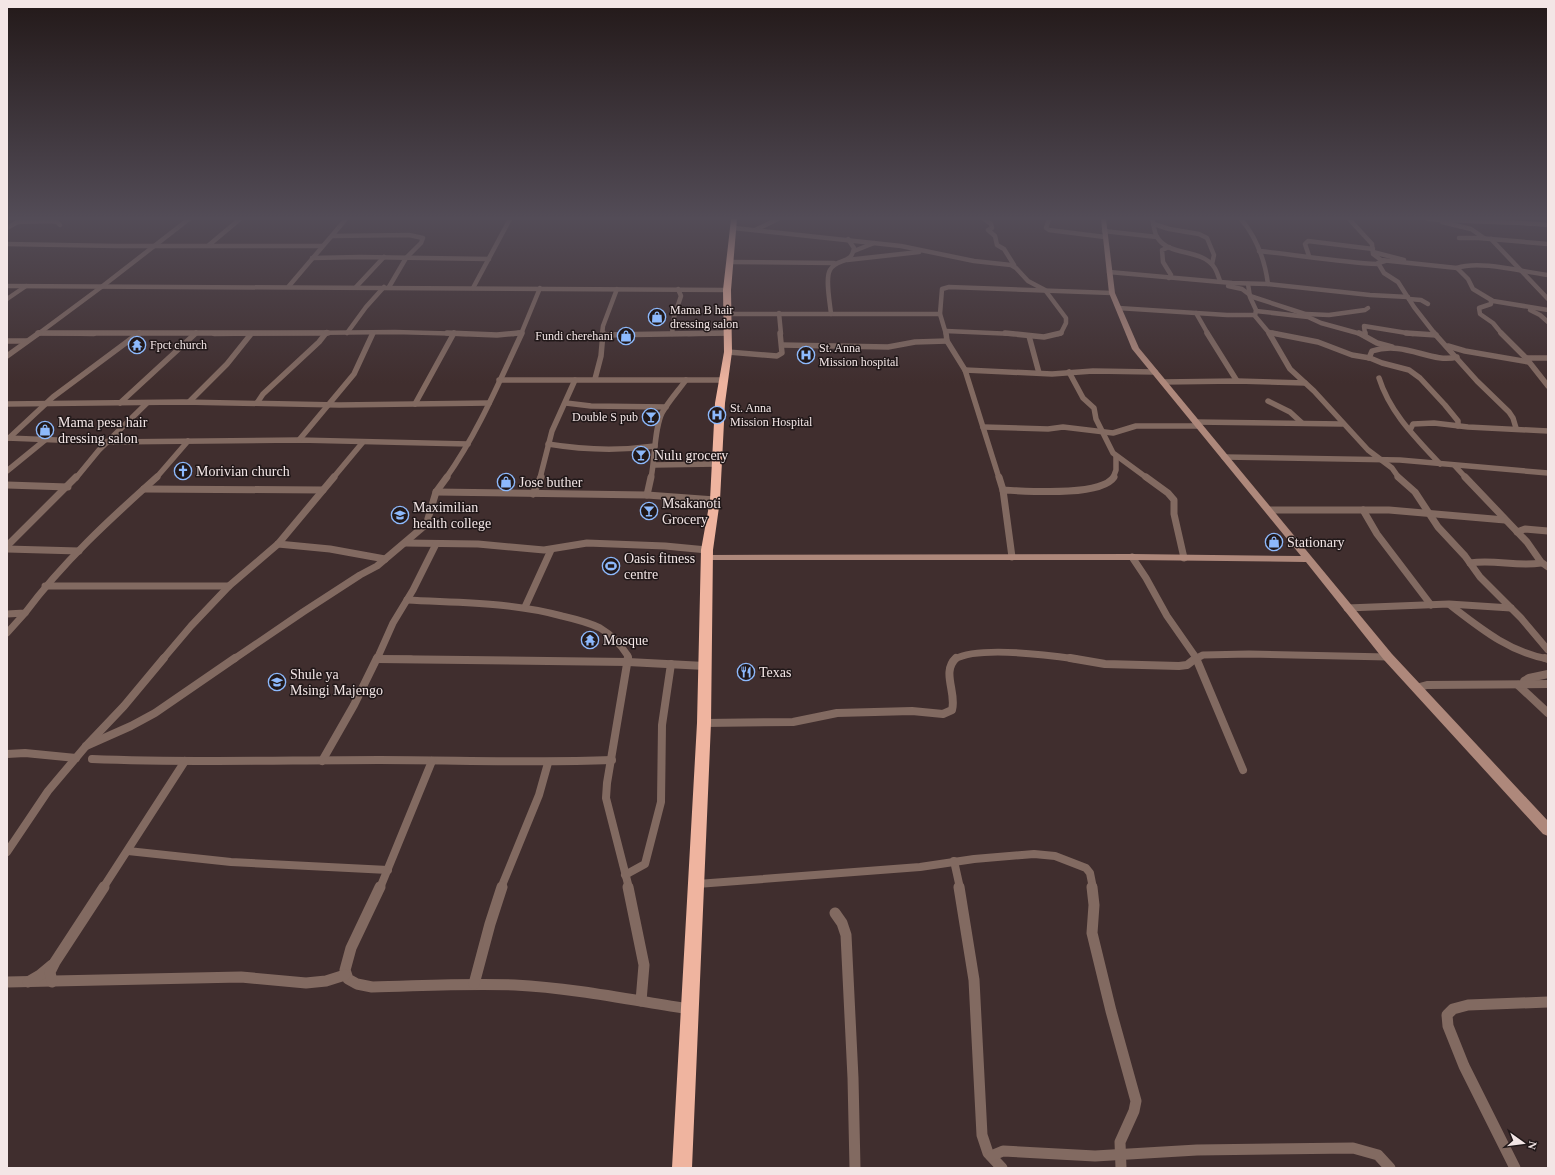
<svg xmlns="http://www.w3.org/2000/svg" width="1555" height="1175" font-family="'Times New Roman',serif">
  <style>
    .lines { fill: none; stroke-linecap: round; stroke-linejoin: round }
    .street-far4 { stroke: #826a61; stroke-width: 4.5 }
    .street-far3 { stroke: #826a61; stroke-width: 5.5 }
    .street-far2 { stroke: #826a61; stroke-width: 7 }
    .street-far1 { stroke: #826a61; stroke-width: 8 }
    .street { stroke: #826a61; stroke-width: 11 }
    .secondary { fill: #ae887b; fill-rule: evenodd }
    .highway { fill: #efb49f; fill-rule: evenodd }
    .labels { text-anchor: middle; stroke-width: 3; stroke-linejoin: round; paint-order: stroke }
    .far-poi-label { font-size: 12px; fill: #f3e6e6; stroke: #211819; text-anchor: start }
    .poi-label { font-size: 14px; fill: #f3e6e6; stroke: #211819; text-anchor: start }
  </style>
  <rect width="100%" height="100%" fill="#402e2e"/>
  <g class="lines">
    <g class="street-far4">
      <polyline points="984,219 991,224 992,228 988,230 995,236 997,245 1004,249 1014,265"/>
      <polyline points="1049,219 1046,228 1049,230 1105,237"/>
      <path d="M1152,219C1154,225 1154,232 1157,237C1169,257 1201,248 1214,267C1217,271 1218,276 1220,281"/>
      <path d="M1241,219C1256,237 1265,261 1268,284"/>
      <polyline points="1349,219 1372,244 1373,254 1381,260 1457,268"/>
      <path d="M1428,219C1468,222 1508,221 1548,225"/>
      <polyline points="17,222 52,221 57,222 60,225"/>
      <polyline points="1442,222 1471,229 1484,238"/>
      <polyline points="1154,224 1169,229 1199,234 1207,238 1214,255 1212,264"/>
      <polyline points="7,228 21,220"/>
      <polyline points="734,228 901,246 974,261 1011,265 1016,268 1028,281 1045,290 1066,318 1066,323 1061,333 1058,334"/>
      <polyline points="755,230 778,219"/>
      <polyline points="1104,231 1157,237"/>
      <polyline points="332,236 409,235 423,238 421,243 406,258 389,287"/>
      <polyline points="1459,238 1479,238 1548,244"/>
      <polyline points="1491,239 1548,299"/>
      <polyline points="7,244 117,246 322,246"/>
      <polyline points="209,245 240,219"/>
      <polyline points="1169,247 1162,250 1163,262 1171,275 1169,278"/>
      <polyline points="854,251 874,243"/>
      <path d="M1259,251C1299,255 1338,262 1378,264"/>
      <polyline points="1373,252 1404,260"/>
      <polyline points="1309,256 1305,244 1308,241 1373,249"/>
      <polyline points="312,258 360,257 489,259"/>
      <polyline points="847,260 919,252"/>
      <polyline points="1385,261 1378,263 1384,273 1398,282 1414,307 1435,334"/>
      <polyline points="731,262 834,263"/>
      <polyline points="1109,272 1232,283 1268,284 1370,295 1408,297"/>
      <path d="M1548,275C1523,272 1480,260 1457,268L1468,279L1473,289L1493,301L1548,310"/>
      <polyline points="1248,284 1250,297 1256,310 1255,316 1270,334"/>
      <polyline points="7,286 727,290"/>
      <polyline points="289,286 346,219"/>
      <polyline points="1228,286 1242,289 1250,295"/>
      <polyline points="356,287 384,257"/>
      <polyline points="473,288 510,219"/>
      <polyline points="1250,296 1305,314"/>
      <polyline points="7,299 26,286"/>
      <polyline points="1409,299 1421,300 1428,304"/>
      <polyline points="1491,300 1491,304 1479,308 1480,314 1493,323 1502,334"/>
      <polyline points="1118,308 1227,315 1255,315"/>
      <polyline points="1530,310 1540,315 1548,322"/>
      <polyline points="1256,311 1308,317 1321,323 1361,334"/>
      <polyline points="779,313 781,334"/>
      <polyline points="1196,313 1208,334"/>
      <polyline points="727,314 940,314"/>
      <path d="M831,314C830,303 825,278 830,270C837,257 851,266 854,248L848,239"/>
      <polyline points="1306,314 1329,315 1365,310 1368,308"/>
      <polyline points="946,331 1014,334"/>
      <polyline points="1269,332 1277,334"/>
      <polyline points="38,333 94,334"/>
      <polyline points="347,333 366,307 384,287"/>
      <polyline points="38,334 104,285 189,219"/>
      <polyline points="214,334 395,332 467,334"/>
      <polyline points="326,334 327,332"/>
      <polyline points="513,334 522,332"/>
      <polyline points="521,334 540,288"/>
      <polyline points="602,334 603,326 617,289"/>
      <polyline points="672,334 674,317 681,296 678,289"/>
      <polyline points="688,334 728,333"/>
      <polyline points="946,334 940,314 942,289 949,287 1112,293"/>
      <polyline points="1365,334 1364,326 1413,334"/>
    </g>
    <g class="street-far3">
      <polyline points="38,333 328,333"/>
      <polyline points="447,333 497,335 519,333"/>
      <polyline points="946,333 947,341 965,370 999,478"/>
      <polyline points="1005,333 1044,337 1061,333"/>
      <polyline points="1207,333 1237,381"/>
      <polyline points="1269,333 1290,369 1314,391 1368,450 1392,468 1399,478"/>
      <polyline points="1272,333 1318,342 1352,355 1370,358 1382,363 1409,370 1420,378 1445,405 1458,421 1458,426"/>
      <polyline points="1359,333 1377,343 1392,347"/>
      <polyline points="1365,333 1365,335"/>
      <polyline points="1406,333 1436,335"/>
      <polyline points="1434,333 1477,381 1509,412 1513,418 1516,428"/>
      <polyline points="1501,333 1526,358 1548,386"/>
      <polyline points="602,335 728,333"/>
      <polyline points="1029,336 1039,373"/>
      <polyline points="7,341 27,341"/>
      <polyline points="782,345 888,347 915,342 947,341"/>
      <polyline points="1448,346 1465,351 1529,362"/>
      <polyline points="728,352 777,356 782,353 780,333"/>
      <polyline points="7,356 39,333"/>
      <path d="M1369,358L1372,351C1405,340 1431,364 1457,357"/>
      <polyline points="1526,358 1548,358"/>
      <polyline points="965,370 1052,374 1093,371 1155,372"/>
      <polyline points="1069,372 1083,398 1094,408 1096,419 1113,453 1147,478"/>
      <path d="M1379,378C1390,413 1416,438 1440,464"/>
      <polyline points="595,379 601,356 603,333"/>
      <polyline points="499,380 724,380"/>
      <polyline points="1163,382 1237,381 1305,383"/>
      <polyline points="1268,401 1290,412 1302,423"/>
      <polyline points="189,402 227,364 251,334"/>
      <polyline points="120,403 196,333"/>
      <polyline points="257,403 263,394 319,342 326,333"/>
      <polyline points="566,403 591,406 666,407"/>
      <polyline points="7,404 183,402 339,405 489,403"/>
      <polyline points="415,404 454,333"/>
      <polyline points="1195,422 1342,424"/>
      <polyline points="983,427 1048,429 1063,427 1113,433 1136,426 1199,426"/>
      <polyline points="1410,430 1413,424 1434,423 1468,427 1548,431"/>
      <polyline points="7,438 107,442 299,440 468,444"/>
      <polyline points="9,438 53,397 139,333"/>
      <polyline points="299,440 354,374 373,333"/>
      <path d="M548,444C584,450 619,451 655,446"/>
      <polyline points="1224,457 1400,460 1548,473"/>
      <polyline points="654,465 717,464"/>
      <polyline points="1455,466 1466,478"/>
      <polyline points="7,471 45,440"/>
      <polyline points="76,478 99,450 147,403"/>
      <polyline points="156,478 188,441"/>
      <polyline points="333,478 363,442"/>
      <path d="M446,478C478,433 499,382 522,333"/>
      <polyline points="540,478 552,431 575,380"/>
      <path d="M651,478C655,460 654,429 662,413C668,402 678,391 686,380"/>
      <polyline points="1113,478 1116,470 1116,456"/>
    </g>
    <g class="street-far2">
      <polyline points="999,477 1003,490 1012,557"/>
      <polyline points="1146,477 1168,493 1174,500 1174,514 1184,558"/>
      <polyline points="1398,477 1415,492 1438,527 1465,556 1480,577 1521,618 1548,650"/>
      <polyline points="1465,477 1527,542 1541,562 1548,567"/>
      <polyline points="7,485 68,487"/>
      <polyline points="144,489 323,490"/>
      <path d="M1003,490C1026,491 1101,497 1114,477"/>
      <polyline points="436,492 647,495 715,500"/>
      <polyline points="533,494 541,477"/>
      <polyline points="647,495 651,477"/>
      <polyline points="1269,510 1389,510 1505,520"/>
      <polyline points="1363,510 1377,534 1431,605"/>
      <polyline points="1517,532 1525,529 1548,531"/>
      <polyline points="405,543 478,544 544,550 587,543 665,546 707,550"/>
      <polyline points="278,544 330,549 385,559"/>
      <polyline points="7,546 76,477"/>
      <polyline points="7,549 79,551"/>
      <polyline points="1132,557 1146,578 1167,616 1197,659"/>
      <path d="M1470,563C1494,559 1517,567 1541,563"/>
      <polyline points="45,586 229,586 278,544 334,477"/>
      <path d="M407,600C460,603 511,602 562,616C575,619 588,622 600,628C612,635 621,645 628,656L627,659"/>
      <path d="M1450,605C1480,628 1509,652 1548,659"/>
      <polyline points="525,607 551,550"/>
      <polyline points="1347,608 1449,604 1511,608"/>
      <path d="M7,614L25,613C63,562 110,519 157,477"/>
      <polyline points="7,633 25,613"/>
      <polyline points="163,659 191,626 229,586"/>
      <polyline points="234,659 303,612 360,575 377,566 423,527 427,522 436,492 447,477"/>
      <polyline points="377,659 411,659"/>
      <polyline points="377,659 393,623 413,590 436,544"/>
      <path d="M955,659C979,646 1048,655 1076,659"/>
      <polyline points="1195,659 1203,655 1249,654 1388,657"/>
    </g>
    <g class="street-far1">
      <polyline points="628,658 607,783 606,798 629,888"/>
      <polyline points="1070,658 1105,664 1179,666 1187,665 1196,658"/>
      <polyline points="1196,658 1243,770"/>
      <polyline points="1545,658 1548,659"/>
      <polyline points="377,659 628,662 705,666"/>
      <polyline points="1518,685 1548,713"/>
      <polyline points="1524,685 1524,681 1529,678 1548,674"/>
      <polyline points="1416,688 1427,685 1548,684"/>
      <path d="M704,723L793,722L837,713L912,711L943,714L952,710C957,693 941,672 956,658"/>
      <polyline points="86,746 131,726 155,713 235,658"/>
      <polyline points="7,754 25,753 76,758"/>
      <path d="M92,759C188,763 283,760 379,760C457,760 534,763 612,760"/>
      <polyline points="322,761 354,705 377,658"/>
      <polyline points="128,851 231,862 388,870"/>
      <polyline points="7,852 48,791 86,746 124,706 164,658"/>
      <polyline points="954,861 960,888"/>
      <polyline points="625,875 645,864 661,802 662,725 671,664"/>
      <polyline points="697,884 920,867 974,859 1034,854 1055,856 1086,868 1090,873 1093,888"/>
      <polyline points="103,888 185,761"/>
      <polyline points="380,888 432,761"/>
      <polyline points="501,888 539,795 548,763"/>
    </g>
    <g class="street">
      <path d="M380,887L351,948L345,970L348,979L357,984L372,987C419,986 467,983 515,985C573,988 631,1000 689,1009"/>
      <polyline points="628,887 644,965 641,1001"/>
      <polyline points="959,887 974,980 982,1135 988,1153 1002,1168"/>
      <polyline points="1092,887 1094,905 1092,933 1111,1011 1136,1101 1134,1111 1120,1142 1121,1168"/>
      <polyline points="835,913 842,923 846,935 853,1078 855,1168"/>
      <polyline points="7,982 241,977 306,983 326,981 345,975"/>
      <polyline points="28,982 40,975 52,965"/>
      <polyline points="52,982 50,972 55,962 104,887"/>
      <polyline points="474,984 490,924 502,887"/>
      <polyline points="991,1156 1003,1151 1095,1156 1197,1150 1353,1148 1378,1155 1390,1168"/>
      <polyline points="1515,1168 1464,1066 1448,1026 1447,1015 1453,1009 1468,1005 1548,1002"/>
    </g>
    <polygon class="secondary" points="1101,219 1106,219 1115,293 1139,348 1392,654 1548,821 1548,836 1543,834 1384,660 1306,562 1132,560 704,560 702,558 707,555 1132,554 1301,556 1132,349 1109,293"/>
    <polygon class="highway" points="731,219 737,219 731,290 732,352 725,403 720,500 713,550 711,723 692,1168 672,1168 697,723 701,550 710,500 715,403 724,352 723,290"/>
  </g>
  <linearGradient id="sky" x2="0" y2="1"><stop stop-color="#231919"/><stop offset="0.57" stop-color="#534c57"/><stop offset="1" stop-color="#534c57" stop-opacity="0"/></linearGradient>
  <rect width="1555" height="383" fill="url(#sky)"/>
  <defs>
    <symbol id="shop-ring" viewBox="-11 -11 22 22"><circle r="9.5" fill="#211819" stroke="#8db9fc" stroke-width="1.5"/><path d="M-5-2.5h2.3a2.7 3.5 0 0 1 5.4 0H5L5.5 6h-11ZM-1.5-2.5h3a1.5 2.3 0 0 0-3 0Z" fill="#8db9fc"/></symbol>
    <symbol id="temple-ring" viewBox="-11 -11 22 22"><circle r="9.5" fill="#211819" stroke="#8db9fc" stroke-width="1.5"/><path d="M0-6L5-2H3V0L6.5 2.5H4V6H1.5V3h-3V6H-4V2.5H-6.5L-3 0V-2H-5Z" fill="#8db9fc"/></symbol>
    <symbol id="hospital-ring" viewBox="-11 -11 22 22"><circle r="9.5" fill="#211819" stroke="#8db9fc" stroke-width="1.5"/><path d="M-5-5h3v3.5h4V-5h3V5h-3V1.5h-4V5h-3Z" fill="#8db9fc"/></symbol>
    <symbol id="bar-ring" viewBox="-11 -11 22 22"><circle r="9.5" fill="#211819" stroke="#8db9fc" stroke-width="1.5"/><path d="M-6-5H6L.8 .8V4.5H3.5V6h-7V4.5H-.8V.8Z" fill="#8db9fc"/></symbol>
    <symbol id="church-ring" viewBox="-11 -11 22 22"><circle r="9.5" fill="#211819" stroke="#8db9fc" stroke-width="1.5"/><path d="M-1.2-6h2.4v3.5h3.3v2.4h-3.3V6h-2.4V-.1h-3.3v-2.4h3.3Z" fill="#8db9fc"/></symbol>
    <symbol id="school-ring" viewBox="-11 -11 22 22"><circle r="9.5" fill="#211819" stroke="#8db9fc" stroke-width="1.5"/><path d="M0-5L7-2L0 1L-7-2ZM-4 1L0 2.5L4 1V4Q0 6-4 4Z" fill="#8db9fc"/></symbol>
    <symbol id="stadium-ring" viewBox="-11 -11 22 22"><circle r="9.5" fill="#211819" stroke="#8db9fc" stroke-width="1.5"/><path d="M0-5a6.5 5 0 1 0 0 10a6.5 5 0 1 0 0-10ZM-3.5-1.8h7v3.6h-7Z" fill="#8db9fc"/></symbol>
    <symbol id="restaurant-ring" viewBox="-11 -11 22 22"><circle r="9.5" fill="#211819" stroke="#8db9fc" stroke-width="1.5"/><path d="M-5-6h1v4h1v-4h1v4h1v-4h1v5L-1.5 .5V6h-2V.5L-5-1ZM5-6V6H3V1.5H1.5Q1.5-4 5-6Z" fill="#8db9fc"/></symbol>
  </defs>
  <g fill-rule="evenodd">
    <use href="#shop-ring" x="647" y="307" width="20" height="20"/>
    <use href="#shop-ring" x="616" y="326" width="20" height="20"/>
    <use href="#temple-ring" x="127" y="335" width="20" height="20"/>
    <use href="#hospital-ring" x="796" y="345" width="20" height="20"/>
    <use href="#hospital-ring" x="707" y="405" width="20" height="20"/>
    <use href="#bar-ring" x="641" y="407" width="20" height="20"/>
    <use href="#shop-ring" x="35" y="420" width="20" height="20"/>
    <use href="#bar-ring" x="631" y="445" width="20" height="20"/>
    <use href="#church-ring" x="173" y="461" width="20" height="20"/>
    <use href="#shop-ring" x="496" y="472" width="20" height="20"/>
    <use href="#bar-ring" x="639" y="501" width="20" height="20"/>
    <use href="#school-ring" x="390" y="505" width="20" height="20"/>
    <use href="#shop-ring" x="1264" y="532" width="20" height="20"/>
    <use href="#stadium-ring" x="601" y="556" width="20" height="20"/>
    <use href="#temple-ring" x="580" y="630" width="20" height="20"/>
    <use href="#restaurant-ring" x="736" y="662" width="20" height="20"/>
    <use href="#school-ring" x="267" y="672" width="20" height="20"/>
  </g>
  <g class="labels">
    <g class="far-poi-label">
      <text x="670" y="314">Mama B hair<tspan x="670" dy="14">dressing salon</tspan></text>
      <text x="613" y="340" text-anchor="end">Fundi cherehani</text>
      <text x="150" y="349">Fpct church</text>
      <text x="819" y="352">St. Anna<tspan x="819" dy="14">Mission hospital</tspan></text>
      <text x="730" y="412">St. Anna<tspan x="730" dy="14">Mission Hospital</tspan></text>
      <text x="638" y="421" text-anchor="end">Double S pub</text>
    </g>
    <g class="poi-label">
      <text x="58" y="427">Mama pesa hair<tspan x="58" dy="16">dressing salon</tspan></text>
      <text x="654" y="460">Nulu grocery</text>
      <text x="196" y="476">Morivian church</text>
      <text x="519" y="487">Jose buther</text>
      <text x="662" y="508">Msakanoti<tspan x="662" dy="16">Grocery</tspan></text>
      <text x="413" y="512">Maximilian<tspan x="413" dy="16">health college</tspan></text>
      <text x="1287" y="547">Stationary</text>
      <text x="624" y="563">Oasis fitness<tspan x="624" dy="16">centre</tspan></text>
      <text x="603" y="645">Mosque</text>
      <text x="759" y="677">Texas</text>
      <text x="290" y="679">Shule ya<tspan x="290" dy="16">Msingi Majengo</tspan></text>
    </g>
  </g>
  <rect width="1555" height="1175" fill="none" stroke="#f3e6e6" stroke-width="16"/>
  <g transform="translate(1523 1143) rotate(104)" stroke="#211819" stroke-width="3" paint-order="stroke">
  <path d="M0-3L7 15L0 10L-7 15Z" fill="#f3e6e6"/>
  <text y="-6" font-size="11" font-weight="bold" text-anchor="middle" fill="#f3e6e6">N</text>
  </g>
</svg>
